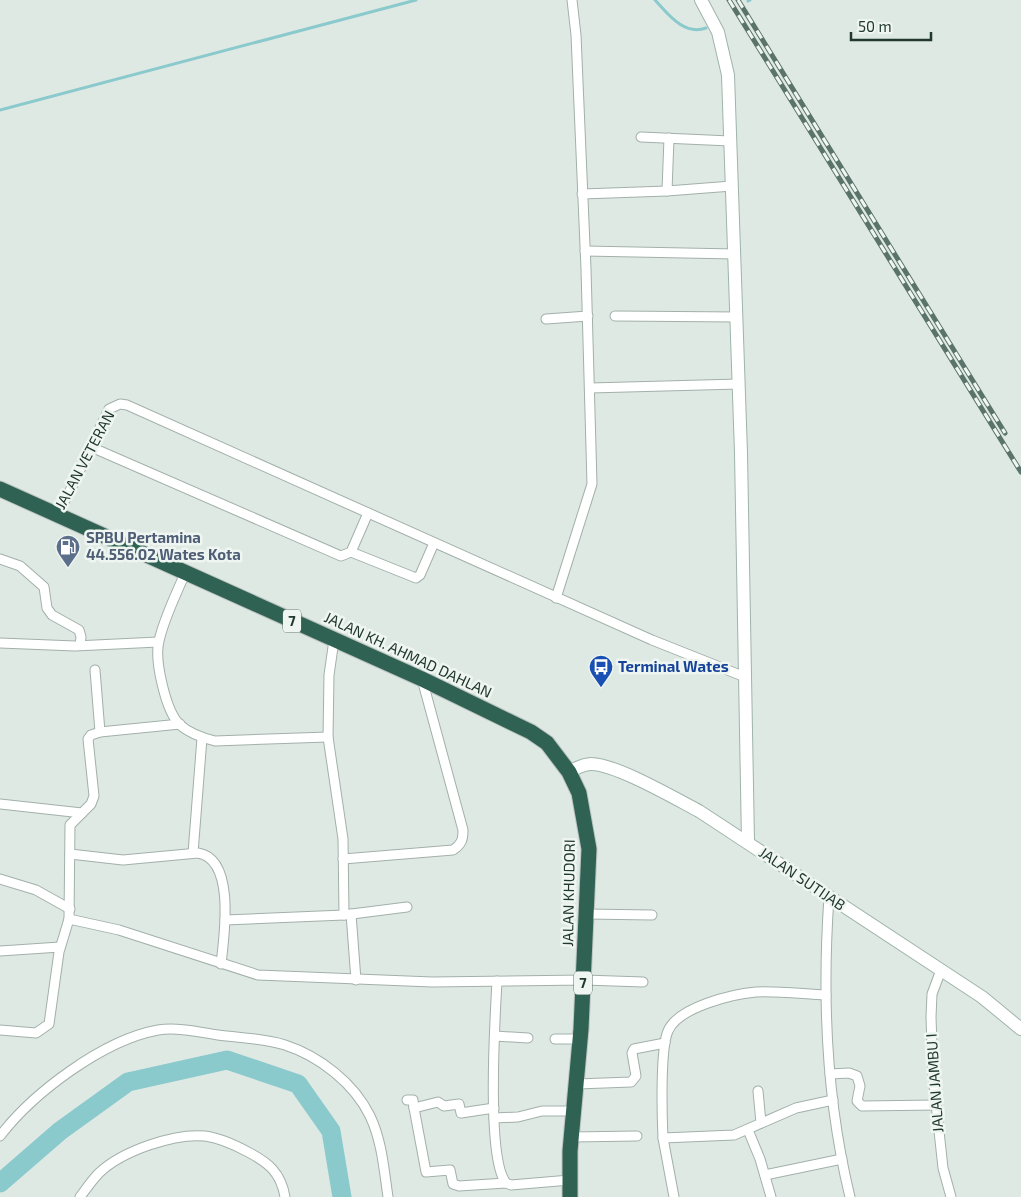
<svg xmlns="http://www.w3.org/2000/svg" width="1021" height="1197" font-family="'Exo 2',sans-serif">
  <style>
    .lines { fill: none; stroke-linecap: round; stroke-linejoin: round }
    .stream { stroke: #8ac9cc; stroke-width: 3 }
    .river { stroke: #8ac9cc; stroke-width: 19 }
    .street-casing { stroke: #a2b0aa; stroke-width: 11 }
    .secondary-casing { stroke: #9fb4aa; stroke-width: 14 }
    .highway-casing { stroke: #bcc3c1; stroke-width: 17 }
    .street { stroke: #fff; stroke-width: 9 }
    .secondary { stroke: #fff; stroke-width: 12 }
    .highway { stroke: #2f6252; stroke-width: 15 }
    .rail-casing { stroke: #5b746b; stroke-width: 5 }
    .rail { stroke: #eff6f2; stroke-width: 3; stroke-dasharray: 9; stroke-linecap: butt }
    .labels { text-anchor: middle; stroke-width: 5; stroke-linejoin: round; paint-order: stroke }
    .shield { fill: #eff6f2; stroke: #5f716a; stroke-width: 1 }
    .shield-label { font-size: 14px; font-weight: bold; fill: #21382f }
    .street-label { font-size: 15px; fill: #21382f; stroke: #eff6f2 }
    .service-label { font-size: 15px; font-weight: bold; fill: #4e5e75; stroke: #eff6f2; text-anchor: start }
    .transit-label { font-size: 15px; font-weight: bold; fill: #164399; stroke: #eff6f2; text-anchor: start }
  </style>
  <rect width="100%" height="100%" fill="#dfe9e4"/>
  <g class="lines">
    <g class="stream">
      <path d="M655,0C668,14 684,36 706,28"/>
      <polyline points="748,1 750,0"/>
      <polyline points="0,110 416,0"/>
    </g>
    <polyline class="river" points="0,1183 60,1131 128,1082 227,1060 298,1084 331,1131 342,1197"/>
    <defs>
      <g id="street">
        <polyline points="641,137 730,141"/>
        <polyline points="669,138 667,191 732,186"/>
        <polyline points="582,194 667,191"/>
        <polyline points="585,251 735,254"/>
        <polyline points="615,316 737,317"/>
        <polyline points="546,319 588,316"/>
        <polyline points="590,388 739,384"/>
        <polyline points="91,447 341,556 351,552 368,513"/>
        <polyline points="56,515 67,497 109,409 120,404 127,405 652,640 745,677"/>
        <polyline points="351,552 416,578 420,575 434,543"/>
        <polyline points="0,559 20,566 44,587 47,608 52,615 79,630 81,637 80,645"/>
        <path d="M185,573C176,595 164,618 159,641C154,660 166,712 180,725C189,733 203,738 215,741L328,737"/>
        <polyline points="556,598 592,484 586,269 576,35 572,0"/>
        <polyline points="334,640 329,675 328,737 343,839 344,915"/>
        <polyline points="0,643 75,646 158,642"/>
        <polyline points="95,670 100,732"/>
        <polyline points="0,804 82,813"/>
        <polyline points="193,853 202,738"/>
        <path d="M70,854L123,860L198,853C236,859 224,937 221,964"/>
        <path d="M343,859L453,850C462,844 463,839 463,830L422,679"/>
        <polyline points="0,879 36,890 70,909"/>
        <path d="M829,897C822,998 826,1099 850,1197"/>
        <polyline points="351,914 356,980"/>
        <polyline points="587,914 652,915"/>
        <polyline points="69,919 70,825 91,804 94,796 88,739 91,735 100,732 180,724"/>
        <polyline points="225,920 344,915 407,907"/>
        <polyline points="0,951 60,947"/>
        <polyline points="941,970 932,994 931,1017 933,1076 943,1168 951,1197"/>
        <path d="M497,981C495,1019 486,1158 506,1183L511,1185L570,1180"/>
        <path d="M826,995C803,994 779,991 756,992C733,994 678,1007 668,1031C660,1049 662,1117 663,1138L734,1135L796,1108L833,1100"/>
        <polyline points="0,1030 36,1033 49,1024 59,952 69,919 119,930 258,975 432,982 584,980 643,982"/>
        <polyline points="495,1036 528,1038"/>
        <polyline points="555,1039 580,1039"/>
        <polyline points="830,1074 849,1073 857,1076 860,1086 857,1101 862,1106 936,1105"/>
        <polyline points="577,1084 631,1082 636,1076 632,1053 634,1049 665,1043"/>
        <polyline points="758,1091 761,1123"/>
        <polyline points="407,1100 413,1100 414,1108"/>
        <polyline points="494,1108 461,1113 459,1104 444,1106 438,1102 414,1108 426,1172 450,1170 453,1184 459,1186 506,1183"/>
        <polyline points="494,1118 518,1117 542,1111 574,1111"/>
        <polyline points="748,1130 760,1159 771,1197"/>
        <path d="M0,1136C33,1093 103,1040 158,1030C177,1027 199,1032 218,1035C240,1038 264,1038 285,1045C319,1056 354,1083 370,1116C382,1141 384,1170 388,1197"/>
        <polyline points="572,1137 637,1136"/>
        <polyline points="663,1138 674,1197"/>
        <polyline points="765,1175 842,1159"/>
        <path d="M80,1197C86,1189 92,1180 99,1173C122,1151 174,1133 205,1136C221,1138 235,1145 248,1152C269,1163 281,1173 285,1197"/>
      </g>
      <g id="secondary">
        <polyline points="701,0 718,32 728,75 741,453 748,842"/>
        <path d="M569,772C576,768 584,764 591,764C616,764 676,799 699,811L982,997L1021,1029"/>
      </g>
      <polyline id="highway" points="0,489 422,679 531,732 547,743 569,772 579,793 589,849 581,1029 570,1151 570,1197"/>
    </defs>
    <use href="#street" class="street-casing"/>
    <use href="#secondary" class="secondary-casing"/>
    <use href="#highway" class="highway-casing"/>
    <use href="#street" class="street"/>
    <use href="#secondary" class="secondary"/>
    <use href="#highway" class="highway"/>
    <defs>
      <g id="rail">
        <polyline points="729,0 1021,472"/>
        <polyline points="738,0 1005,433"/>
      </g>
    </defs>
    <use href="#rail" class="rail-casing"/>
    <use href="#rail" class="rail"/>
  </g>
  <defs>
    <symbol id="fuel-pin" viewBox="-11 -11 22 30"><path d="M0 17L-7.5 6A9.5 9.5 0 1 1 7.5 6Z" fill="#5c6f8a" stroke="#eff6f2"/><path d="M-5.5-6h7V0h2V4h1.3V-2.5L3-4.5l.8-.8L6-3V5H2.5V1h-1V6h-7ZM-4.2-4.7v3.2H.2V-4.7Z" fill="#fff"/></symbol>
    <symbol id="bus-pin" viewBox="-11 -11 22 30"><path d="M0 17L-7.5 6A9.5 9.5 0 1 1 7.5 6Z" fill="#1a4fb4" stroke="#eff6f2"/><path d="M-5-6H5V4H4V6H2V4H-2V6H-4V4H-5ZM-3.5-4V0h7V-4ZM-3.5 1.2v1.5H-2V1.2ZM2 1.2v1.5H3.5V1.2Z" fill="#fff"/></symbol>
  </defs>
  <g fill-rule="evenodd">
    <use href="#fuel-pin" x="54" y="533" width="28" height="38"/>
    <use href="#bus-pin" x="587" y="653" width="28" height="38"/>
  </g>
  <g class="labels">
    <g class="shield">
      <rect x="283" y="609.5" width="18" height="23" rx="4"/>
      <rect x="574" y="971.5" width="18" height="23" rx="4"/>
    </g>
    <g class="shield-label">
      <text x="292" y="626">7</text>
      <text x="583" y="988">7</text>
    </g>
    <g class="street-label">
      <text transform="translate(85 460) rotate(-62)" y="5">JALAN VETERAN</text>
      <text transform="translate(408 655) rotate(25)" y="5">JALAN KH. AHMAD DAHLAN</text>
      <text transform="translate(802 879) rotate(34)" y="5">JALAN SUTIJAB</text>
      <text transform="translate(569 893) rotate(-89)" y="5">JALAN KHUDORI</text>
      <text transform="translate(935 1083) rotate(-94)" y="5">JALAN JAMBU I</text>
    </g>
    <g class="service-label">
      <text x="86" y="543">SPBU Pertamina<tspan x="86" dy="17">44.556.02 Wates Kota</tspan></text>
    </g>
    <g class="transit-label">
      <text x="618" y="672">Terminal Wates</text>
    </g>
  </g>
  <path d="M851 32v8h80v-8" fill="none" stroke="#21382f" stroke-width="2.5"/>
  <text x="858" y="32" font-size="15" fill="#21382f" stroke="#eff6f2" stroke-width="4" paint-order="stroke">50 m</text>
</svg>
